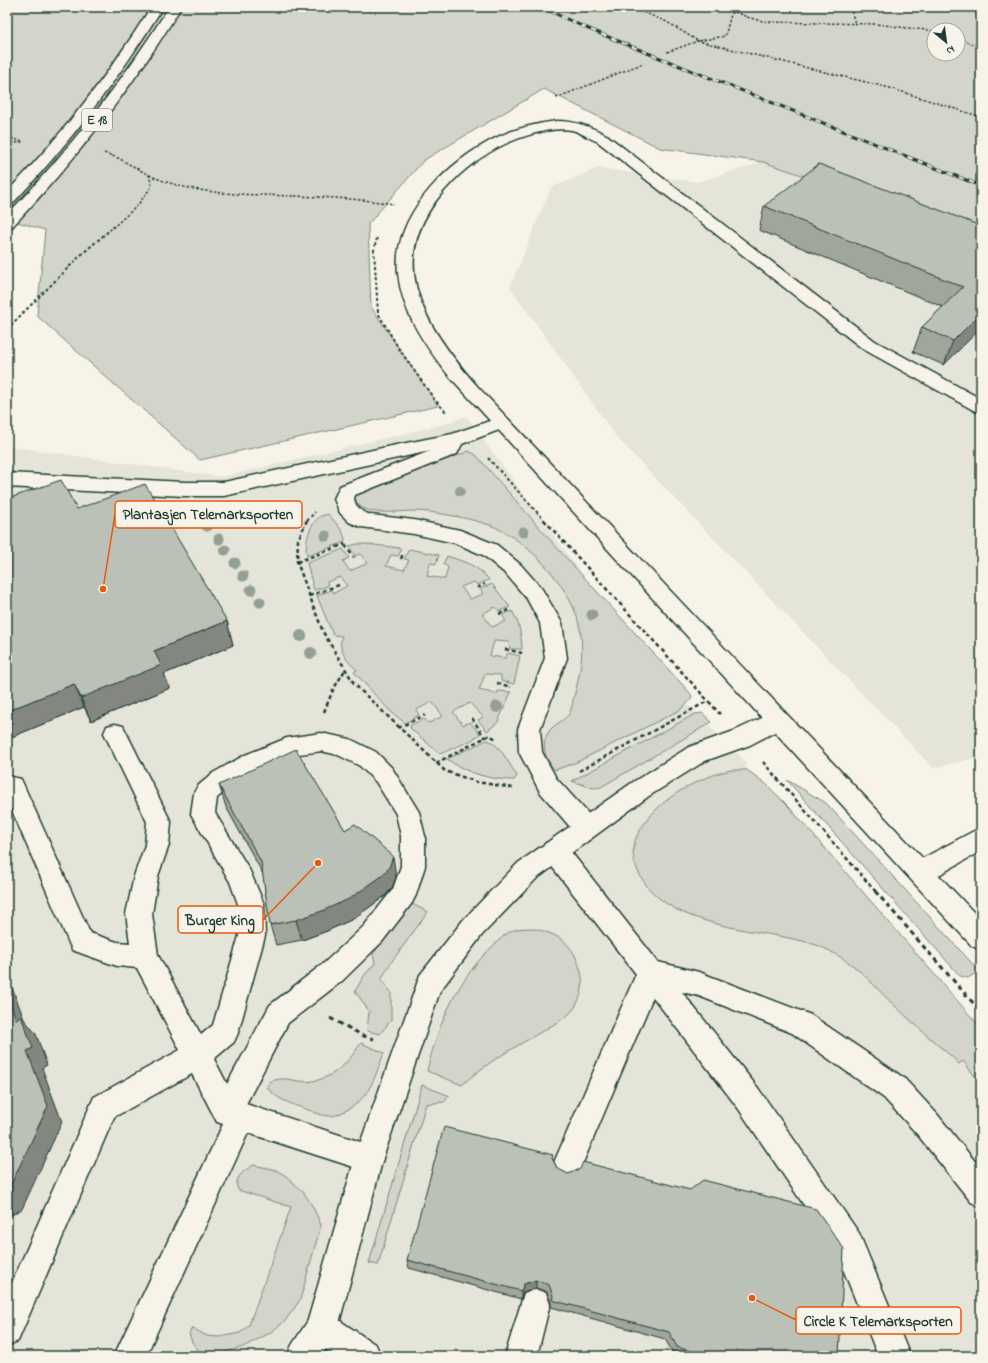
<svg xmlns="http://www.w3.org/2000/svg" width="988" height="1363" font-family="'Indie Flower',sans-serif">
<style>
.built{fill:#e5e4d9}
.green{fill:#d3d5ca;stroke:#79897f;fill-rule:evenodd}
.lines{fill:none;stroke-linecap:round;stroke-linejoin:round}
.lane-casing{stroke:#1f3d34;stroke-width:3}
.street-casing{stroke:#1f3d34;stroke-width:3}
.highway-casing{stroke:#1f3d34;stroke-width:3}
.path-far3{stroke:#1f3d34;stroke-width:1.5;stroke-dasharray:2.5 2;stroke-linecap:butt}
.path-far2{stroke:#1f3d34;stroke-width:2;stroke-dasharray:3 2.5;stroke-linecap:butt}
.path-far1{stroke:#1f3d34;stroke-width:2.5;stroke-dasharray:4 3;stroke-linecap:butt}
.path{stroke:#1f3d34;stroke-width:3;stroke-dasharray:5 4;stroke-linecap:butt}
.lane{fill:#f7f3e8;fill-rule:evenodd}
.street{fill:#f7f3e8;fill-rule:evenodd}
.highway{fill:#f7f3e8;fill-rule:evenodd}
.rail-casing{stroke:#1f3d34;stroke-width:3}
.rail{stroke:#f7f3e8;stroke-width:2;stroke-dasharray:5.5;stroke-linecap:butt}
.tree{fill:#949f96}
.wall{fill:#a1a69d;stroke:#1f3d34}
.shaded-wall{fill:#83877f;stroke:#1f3d34}
.building{fill:#bbc1b6;stroke:#1f3d34}
.labels{text-anchor:middle;dominant-baseline:central;stroke-width:3.5;stroke-linejoin:round;paint-order:stroke}
.shield{fill:#f7f3e8;stroke:#60746a;stroke-width:1}
.shield-label{font-size:13px;font-weight:bold;fill:#1f3d34}
.leader{fill:none;stroke:#e8590c;stroke-width:1.5}
.callout-dot{fill:#e8590c;stroke:#f7f3e8;stroke-width:1.5}
.callout{fill:#f7f3e8;stroke:#e8590c;stroke-width:1.5}
.callout-label{font-size:15px;text-anchor:middle;font-weight:bold;fill:#1f3d34}
</style>
<rect width="100%" height="100%" fill="#f7f3e8"/>
<filter id="ink" filterUnits="userSpaceOnUse"><feTurbulence type="fractalNoise" baseFrequency=".025" numOctaves="2"/><feDisplacementMap in="SourceGraphic" scale="8" xChannelSelector="R" yChannelSelector="G"/><feConvolveMatrix kernelMatrix="1 2 1 2 8 2 1 2 1" color-interpolation-filters="sRGB"/></filter>
<g filter="url(#ink)">
<g class="built">
<polygon points="763,162 981,235 981,757 933,768 617,438 510,287 551,188 598,168 698,182"/>
<polygon points="466,416 653,671 745,761 751,784 981,1048 981,1356 7,1356 7,446 222,477 444,424"/>
</g>
<g class="green">
<path d="M7 7H981V235L763 162 660 148 544 89 424 160 368 224 371 307 438 406 200 460 37 316 45 230 7 219ZM934 30H958V54H934Z"/>
<path d="M469 451 476 455 559 550 690 693 692 697 690 701 680 710 577 762 555 770C544 759 539 739 553 727 557 723 566 719 569 714 572 709 573 699 575 693 584 659 586 628 568 597 554 571 525 542 499 529 482 520 433 511 413 511 402 511 380 514 371 511 363 509 359 506 355 499L356 495 363 491Z"/>
<path d="M328 514C334 521 346 532 345 542L307 556C304 543 309 526 319 517 322 515 326 515 328 514Z"/>
<path d="M357 544H366L400 548 401 551 398 556 391 555 386 566 404 570 409 560 404 559 409 549 439 555 436 564 430 563 427 576 445 579 448 567 443 564 447 556C462 561 480 566 489 580L477 585 474 582 461 587 470 599 483 594 480 589 492 584 510 607 499 611 495 607 482 614 492 627 506 621 502 615 512 611C520 624 521 634 522 649H510L509 642 494 641 490 656 505 658 508 653 520 656 514 684 501 681V675L485 674 479 690 497 694 498 691 511 692 498 722 487 731 478 720 483 717 470 703 453 712 463 725 470 722 480 734 472 740 440 754 410 728 411 725 424 719 429 723 443 716 432 702 416 710 419 715 405 723 390 711 354 672 357 670C347 661 337 650 342 636L333 635 317 596 331 590 334 593 347 586 340 577 327 582 328 586 314 590 307 563 343 549 349 558 343 561 350 571 368 563 360 554 355 556 349 546Z"/>
<polygon points="702,713 712,722 601,787 593,788 572,781 695,714"/>
<path d="M487 740C499 742 510 766 517 776L514 780C491 780 466 773 447 759Z"/>
<path d="M731 770H747L765 783 789 807 981 1028V1084L963 1061 959 1064C951 1055 941 1048 932 1040 920 1029 908 1018 896 1007 875 988 862 968 835 954 828 950 821 946 813 944 759 927 663 931 637 869 630 853 633 841 642 827 660 798 699 777 731 770Z"/>
<polygon points="787,780 826,803 979,971 968,978 960,976"/>
<polygon points="412,904 428,912 390,964 381,980 391,992 391,1020 380,1034 367,1031 369,1011 355,991 364,976 375,963 373,954"/>
<path d="M529 928C550 931 569 939 577 960 584 978 585 990 575 1007 568 1018 552 1025 541 1032 514 1048 485 1063 462 1085L427 1071C438 1024 458 978 494 945 500 939 508 931 517 929 521 928 525 929 529 928Z"/>
<path d="M361 1043 384 1053C375 1076 370 1098 347 1110 343 1112 337 1115 333 1116 323 1117 312 1111 303 1108 290 1104 275 1098 267 1087L269 1082C282 1077 286 1079 299 1081 327 1085 347 1065 361 1043Z"/>
<polygon points="422,1085 450,1096 444,1102 426,1104 378,1265 369,1263"/>
<path d="M254 1165 276 1170 286 1176 304 1193 313 1207 321 1225 300 1300 285 1321 270 1333 243 1347 222 1353 199 1351 192 1342 189 1334 192 1328 207 1336 219 1337 240 1333 249 1325 291 1207 238 1190C233 1178 244 1170 254 1165Z"/>
</g>
<g class="lines">
<g class="lane-casing">
<g id="lane">
<polygon points="603,135 608,136 875,341 981,399 981,413 975,411 863,349 598,142 596,139 598,136"/>
<polygon points="501,417 507,419 510,423 507,427 462,444 457,454 355,495 354,499 356,505 363,512 371,515 414,520 460,530 497,545 521,565 542,589 562,623 567,658 540,729 542,752 556,778 595,821 598,828 595,835 586,838 577,835 540,792 519,752 518,729 545,658 540,623 527,599 507,575 483,555 455,543 414,534 361,527 349,522 340,513 334,499 340,486 430,451 224,496 184,496 7,487 7,473 184,482 224,482 396,445 452,434"/>
<path d="M115 724 123 726 171 822 169 845 158 876 152 914 158 955 201 1035 213 1025 239 936 238 904 230 882 191 814 194 793 198 786 213 773 245 755 287 738 321 733 350 739 376 752 392 768 419 812 425 836V866L416 895 412 903 382 942 342 981 288 1023 246 1104 379 1148 383 1158 379 1168 369 1172 248 1133 146 1356H114L223 1124 217 1122 192 1074 114 1117 18 1341 7 1346V1294L94 1097 180 1050 137 968 117 966 72 950 7 799V776L21 779 90 933 117 942 130 943 126 914 134 876 145 845 147 822 104 733 107 726ZM321 751 338 755 360 766 376 782 396 814 401 836V866L393 889 364 926 324 963 270 1005 227 1084 214 1059 234 1042 238 1033 265 936 264 904 249 869 215 813 217 798C235 782 267 762 290 756 300 753 311 753 321 751Z"/>
<polygon points="981,828 981,851 930,880 921,883 912,880 909,872 912,864 972,832"/>
<polygon points="555,840 564,843 658,962 699,972 811,1015 904,1078 937,1114 981,1169 981,1207 971,1202 917,1134 884,1098 792,1033 699,996 682,992 758,1088 859,1233 910,1356 878,1356 837,1254 738,1108 653,997 577,1177 567,1182 557,1177 552,1167 636,974 546,859 543,851 546,843"/>
<polygon points="535,1289 546,1293 550,1304 537,1356 505,1356 524,1293"/>
<polygon points="322,1311 333,1316 376,1345 381,1356 337,1356 326,1349 321,1356 287,1356 292,1345 311,1316"/>
</g>
</g>
<g class="street-casing">
<path id="street" d="M557 121C576 121 592 127 608 136L610 139 608 142C596 145 584 133 572 130 560 128 547 130 536 133 504 141 476 158 453 181 380 255 420 321 478 387L981 920V950L972 946 775 732 750 745 705 761 649 796 536 879 482 935 440 991 383 1158 338 1327 333 1338 322 1343 311 1338 306 1327 355 1158 420 975 464 919 518 863 633 782 689 747 734 731 762 718 450 377C425 346 402 313 398 273 392 218 444 166 488 142 509 130 533 124 557 121Z"/>
</g>
<g class="highway-casing">
<g id="highway">
<path d="M151 7H163C119 78 70 143 12 204L7 206V192C62 135 109 74 151 7Z"/>
<path d="M169 7H181C133 87 76 159 12 227L7 229V215C68 151 122 82 169 7Z"/>
</g>
</g>
<g class="path-far3">
<polyline points="631,7 667,22 698,41 725,36 732,11"/>
<path d="M727 7C741 16 754 20 770 22L875 24 934 31"/>
<polyline points="850,7 855,23"/>
<polyline points="973,7 981,24"/>
<polyline points="958,38 981,48"/>
<polyline points="667,52 698,41 890,88 981,117"/>
<polyline points="556,98 644,63"/>
<polyline points="7,137 24,142"/>
<polyline points="7,144 22,142"/>
<polyline points="104,153 118,158 149,175 152,186 137,206 110,230"/>
<path d="M149 175C195 196 244 194 293 196 327 197 361 199 394 204"/>
</g>
<g class="path-far2">
<polyline points="377,238 374,250 378,313 399,349 435,400 447,413"/>
<polyline points="7,329 82,254 111,229"/>
<polyline points="488,458 545,521"/>
<polyline points="307,521 315,512"/>
</g>
<g class="path-far1">
<polyline points="307,520 298,540 297,562 323,632 355,685 445,771 477,782 513,788"/>
<polyline points="544,520 720,714"/>
<polyline points="345,545 354,558"/>
<polyline points="401,559 403,553"/>
<polyline points="297,562 345,544"/>
<polyline points="477,588 485,584"/>
<polyline points="309,596 339,585"/>
<polyline points="499,614 509,610"/>
<polyline points="505,649 522,653"/>
<polyline points="497,683 511,687"/>
<polyline points="324,712 333,690 345,670"/>
<polyline points="472,718 485,738"/>
<polyline points="398,728 425,715"/>
<polyline points="763,762 876,892"/>
<polyline points="436,763 490,735 496,739"/>
<polyline points="579,771 708,701"/>
</g>
<g class="path">
<polyline points="875,891 981,1012"/>
<polyline points="330,1018 364,1036 374,1039"/>
</g>
<use href="#lane" class="lane"/>
<use href="#street" class="street"/>
<use href="#highway" class="highway"/>
<g class="rail-casing">
<polyline id="rail" points="541,7 584,27 650,54 981,186"/>
</g>
<use href="#rail" class="rail"/>
</g>
<g class="tree">
<circle cx="460" cy="491" r="5"/>
<circle cx="207" cy="526" r="5.5"/>
<circle cx="523" cy="532" r="5.5"/>
<circle cx="326" cy="536" r="5.5"/>
<circle cx="219" cy="539" r="5.5"/>
<circle cx="225" cy="550" r="5.5"/>
<circle cx="235" cy="563" r="5.5"/>
<circle cx="243" cy="576" r="5.5"/>
<circle cx="251" cy="590" r="5.5"/>
<circle cx="260" cy="602" r="5.5"/>
<circle cx="592" cy="615" r="5.5"/>
<circle cx="301" cy="636" r="6"/>
<circle cx="311" cy="653" r="6"/>
<circle cx="497" cy="707" r="6"/>
</g>
<g class="wall">
<polygon points="764,206 981,226 981,328 944,365 913,352 922,327 943,307 759,230"/>
<polygon points="77,509 227,621 233,645 164,674 170,688 91,721 84,707 7,739"/>
<polygon points="219,785 345,830 396,877 392,888 385,896 353,919 327,931 302,940 276,945 270,925 263,874 226,807"/>
<polygon points="552,1158 557,1168 839,1356 683,1356 673,1353 665,1339 551,1307 551,1303 547,1292 536,1288 523,1292 521,1299 409,1268 407,1260"/>
</g>
<g class="shaded-wall">
<polygon points="981,313 981,328 944,365 953,341"/>
<polygon points="227,621 233,645 164,674 170,688 91,721 81,698 154,651"/>
<polygon points="74,684 84,707 7,739 7,711"/>
<polygon points="393,856 396,877 392,888 385,896 353,919 327,931 302,940 296,920"/>
<polygon points="7,974 24,1019 36,1034 47,1065 42,1068 62,1122 22,1209 7,1218"/>
<polygon points="536,1280 536,1288 523,1292 521,1299 521,1291 524,1284"/>
</g>
<g class="building">
<polygon points="819,164 981,226 981,313 953,341 922,327 963,287 764,206"/>
<polygon points="61,480 77,509 145,484 227,621 154,651 161,665 81,698 74,684 7,711 7,499"/>
<polygon points="296,749 345,830 355,824 393,856 389,868 382,876 349,899 322,911 296,920 270,925 261,862 219,785"/>
<polygon points="7,995 16,1019 21,1016 33,1048 27,1051 48,1106 7,1193"/>
<polygon points="444,1127 553,1155 552,1158 557,1168 568,1174 580,1169 583,1162 690,1190 703,1180 816,1209 844,1249 839,1356 694,1356 694,1352 677,1347 669,1332 552,1300 553,1296 549,1285 536,1280 524,1284 521,1291 407,1260"/>
</g>
</g>
<g class="labels">
<rect class="shield" x="82" y="109" width="30" height="22" rx="3"/>
<g class="shield-label">
<text x="97" y="120">E 18</text>
</g>
</g>
<path class="leader" d="M103 589L115 514M318 863L263 920M752 1298L796 1320"/>
<g class="callout-dot">
<circle cx="103" cy="589" r="4"/>
<circle cx="318" cy="863" r="4"/>
<circle cx="752" cy="1298" r="4"/>
</g>
<g class="callout">
<rect x="115" y="501" width="187" height="27" rx="4"/>
<rect x="178" y="906" width="85" height="27" rx="4"/>
<rect x="796" y="1307" width="165" height="27" rx="4"/>
</g>
<g class="callout-label">
<text x="208" y="519">Plantasjen Telemarksporten</text>
<text x="220" y="925">Burger King</text>
<text x="878" y="1326">Circle K Telemarksporten</text>
</g>
<rect width="988" height="1363" fill="none" stroke="#f7f3e8" stroke-width="24"/>
<rect x="12" y="12" width="964" height="1339" fill="none" stroke="#1f3d34" stroke-width="1.5" filter="url(#ink)"/>
<g transform="translate(946 42) rotate(151)"><circle r="19" fill="#f7f3e8" stroke="#a1aaa0"/>
<path d="M0-3L7 15L0 10L-7 15Z" fill="#1f3d34"/>
<text y="-6" font-size="11" font-weight="bold" text-anchor="middle" fill="#1f3d34">N</text>
</g>
</svg>
